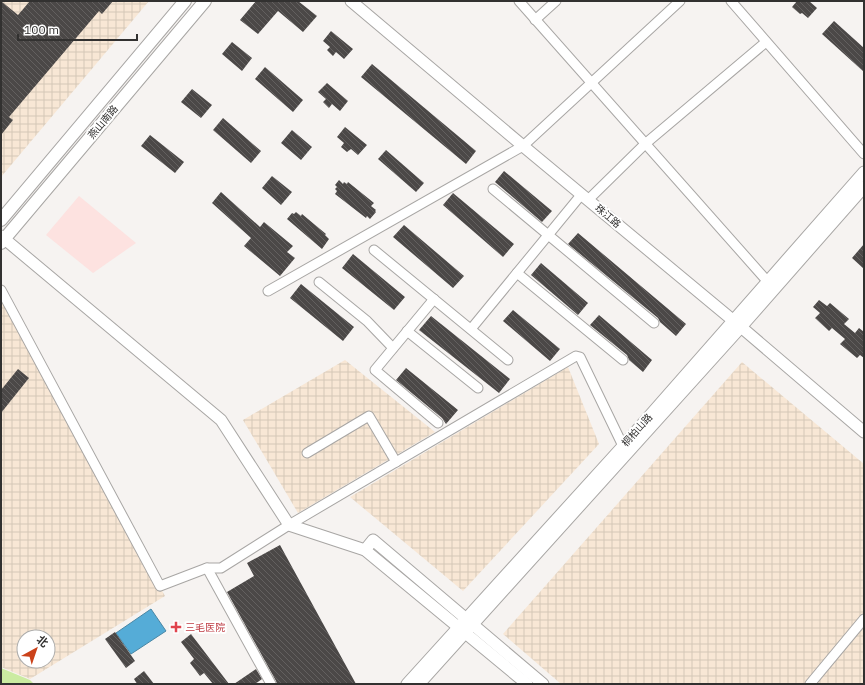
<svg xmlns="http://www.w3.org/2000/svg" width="865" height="685" font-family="'IBM Plex Sans','Noto Sans SC',sans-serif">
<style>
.commercial{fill:#fde2e0}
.industrial{fill:url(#industrial-grid);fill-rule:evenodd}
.grass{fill:#cbeba1}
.water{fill:#55acd7;stroke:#4a87a5}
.building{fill:url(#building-back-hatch)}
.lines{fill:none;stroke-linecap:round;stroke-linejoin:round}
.minor-casing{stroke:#a8a6a4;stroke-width:11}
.tertiary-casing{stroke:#a8a6a4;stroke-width:13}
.secondary-casing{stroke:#a8a6a4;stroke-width:14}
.minor{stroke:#fff;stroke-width:9}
.tertiary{stroke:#fff;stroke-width:11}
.secondary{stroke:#fff;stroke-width:12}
.health-dot{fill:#e0444e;stroke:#fff;stroke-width:1.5}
.labels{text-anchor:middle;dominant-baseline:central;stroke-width:4;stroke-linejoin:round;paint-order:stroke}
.street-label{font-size:10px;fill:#323130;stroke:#fff}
.health-label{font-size:10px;fill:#be3a42;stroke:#fff;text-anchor:start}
</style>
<defs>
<pattern id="industrial-grid" width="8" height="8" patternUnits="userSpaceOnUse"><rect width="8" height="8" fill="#f8e7d5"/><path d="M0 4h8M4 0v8" fill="none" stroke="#d5c7b7"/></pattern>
<pattern id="building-back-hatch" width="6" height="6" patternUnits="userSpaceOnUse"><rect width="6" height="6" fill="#4b4847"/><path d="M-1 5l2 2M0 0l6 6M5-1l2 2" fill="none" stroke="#63605f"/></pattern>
</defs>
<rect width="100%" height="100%" fill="#f6f3f1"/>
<polygon class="commercial" points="79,196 136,243 93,273 46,235"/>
<g class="industrial">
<polygon points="1,1 149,1 1,177"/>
<path d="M1 299 165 596 30 679 1 667ZM24 637H48V661H24Z"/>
<polygon points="345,360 435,432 298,513 243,420"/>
<polygon points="742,362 864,464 864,684 561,684 503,634"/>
<polygon points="568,367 599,444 463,591 350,497"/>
</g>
<polygon class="grass" points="1,668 30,680 34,684 1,684"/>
<polygon class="water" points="151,609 166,631 131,654 116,633"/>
<g class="building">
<polygon points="1,1 18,15 30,1 113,1 102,14 99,11 9,117 13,120 1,135"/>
<polygon points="256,1 298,1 317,16 303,32 278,11 258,34 240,20"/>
<polygon points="797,1 809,1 817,8 808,18 802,13 800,14 792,7"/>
<polygon points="834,21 864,48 864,72 822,34"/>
<polygon points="331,31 353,49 344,59 336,52 333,56 327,50 330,47 323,41"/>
<polygon points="232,42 252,58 242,71 222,54"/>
<polygon points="372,64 476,151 466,164 361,77"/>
<polygon points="265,67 303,100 293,112 255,79"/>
<polygon points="327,83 348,101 340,111 332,104 329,108 323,102 326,99 318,92"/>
<polygon points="192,89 212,105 201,118 181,102"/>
<polygon points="223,118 261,151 251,163 213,130"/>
<polygon points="345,127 367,145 358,155 351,149 347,152 341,147 344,143 337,137"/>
<polygon points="292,130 312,147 301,160 281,143"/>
<polygon points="150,135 184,162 175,173 141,146"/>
<polygon points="386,150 424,183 416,192 378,159"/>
<polygon points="504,171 552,211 542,222 495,182"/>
<polygon points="272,176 292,192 281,205 262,188"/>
<polygon points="339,180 343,184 344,182 347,184 348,182 374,203 371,206 376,210 375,211 376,212 370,219 367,216 366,218 335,194 337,191 335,189 337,187 335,185"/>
<polygon points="221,192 260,227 264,222 293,246 287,252 295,258 280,276 244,246 251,238 212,203"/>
<polygon points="453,193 514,244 503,257 443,205"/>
<polygon points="296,212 301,216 302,214 326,234 325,235 329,239 322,249 287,219 292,213 294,214"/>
<polygon points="404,225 464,276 453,288 393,237"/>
<polygon points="578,233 686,324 676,336 660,322 658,318 568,244"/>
<polygon points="864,244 864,269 852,258"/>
<polygon points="353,254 405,297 394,310 342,268"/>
<polygon points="541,263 588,303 578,315 531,275"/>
<polygon points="301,284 354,327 343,341 290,298"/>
<polygon points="819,300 827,306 830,303 849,319 844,324 855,333 859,328 864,332 864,358 860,355 857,358 840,344 845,339 832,328 829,331 815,318 820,313 813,307"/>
<polygon points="513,310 560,349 550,361 503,321"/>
<polygon points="599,315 652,360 643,372 629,360 627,355 590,325"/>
<polygon points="431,316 510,379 499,393 419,330"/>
<polygon points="406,368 458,410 446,424 442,418 396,380"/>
<polygon points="18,369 29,378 1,413 1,390"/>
<polygon points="280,545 356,684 277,684 276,681 227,592 254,576 247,563"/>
<polygon points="115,632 135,661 126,668 105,639"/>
<polygon points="191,634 229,684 213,684 204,673 200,676 190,663 194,659 181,642"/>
<polygon points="256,669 262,679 255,684 234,684"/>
<polygon points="144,671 154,684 137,684 134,679"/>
</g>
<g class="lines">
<g class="minor-casing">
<g id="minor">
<polyline points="519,1 768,282"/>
<polyline points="731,1 864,154"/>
<polyline points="535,20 556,1"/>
<polyline points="493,189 654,323"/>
<polyline points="588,200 645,144 766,42"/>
<polyline points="374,250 508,360"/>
<polyline points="517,273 623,360"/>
<polyline points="319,282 367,321 393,348"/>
<polyline points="1,290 160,586 207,568 221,568 289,525 576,356 580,357 623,446"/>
<polyline points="268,291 523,146 680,1"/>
<polyline points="434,299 375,370 438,423"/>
<polyline points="471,329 581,195"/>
<polyline points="407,331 478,388"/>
<polyline points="307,453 369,416 396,462"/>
<polyline points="207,568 271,684"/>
<polyline points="810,684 864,619"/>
</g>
</g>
<g class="tertiary-casing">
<g id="tertiary">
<polyline points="351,1 523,146 741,327 864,432"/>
<polyline points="1,236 221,420 289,525 365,550 527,684"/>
<polyline points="365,550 373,540 543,684"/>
<polyline points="407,684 623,446 864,172"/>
<polyline points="419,684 741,327 864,187"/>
</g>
</g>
<g class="secondary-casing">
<g id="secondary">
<polyline points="1,220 185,1"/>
<polyline points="1,243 205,1"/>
</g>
</g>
<use href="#minor" class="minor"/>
<use href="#tertiary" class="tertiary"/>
<use href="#secondary" class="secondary"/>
</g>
<path class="health-dot" d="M174 621h4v4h4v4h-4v4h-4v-4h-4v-4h4z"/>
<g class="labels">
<g class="street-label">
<text transform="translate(103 122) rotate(-50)">燕山南路</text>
<text transform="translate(608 216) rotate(40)">珠江路</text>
<text transform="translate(637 430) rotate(-48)">桐柏山路</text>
</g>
<g class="health-label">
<text x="185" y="627">三毛医院</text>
</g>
</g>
<rect width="865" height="685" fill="none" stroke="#323130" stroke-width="4"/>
<g transform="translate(36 649) rotate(40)"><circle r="19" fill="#ffffff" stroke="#adadac"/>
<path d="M0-3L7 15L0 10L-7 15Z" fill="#cb421a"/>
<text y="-6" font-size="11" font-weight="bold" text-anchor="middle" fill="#323130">北</text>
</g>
<path d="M18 34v6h119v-6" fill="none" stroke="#323130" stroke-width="2"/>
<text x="24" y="34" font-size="12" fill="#323130" stroke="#ffffff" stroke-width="3" paint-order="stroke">100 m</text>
</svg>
